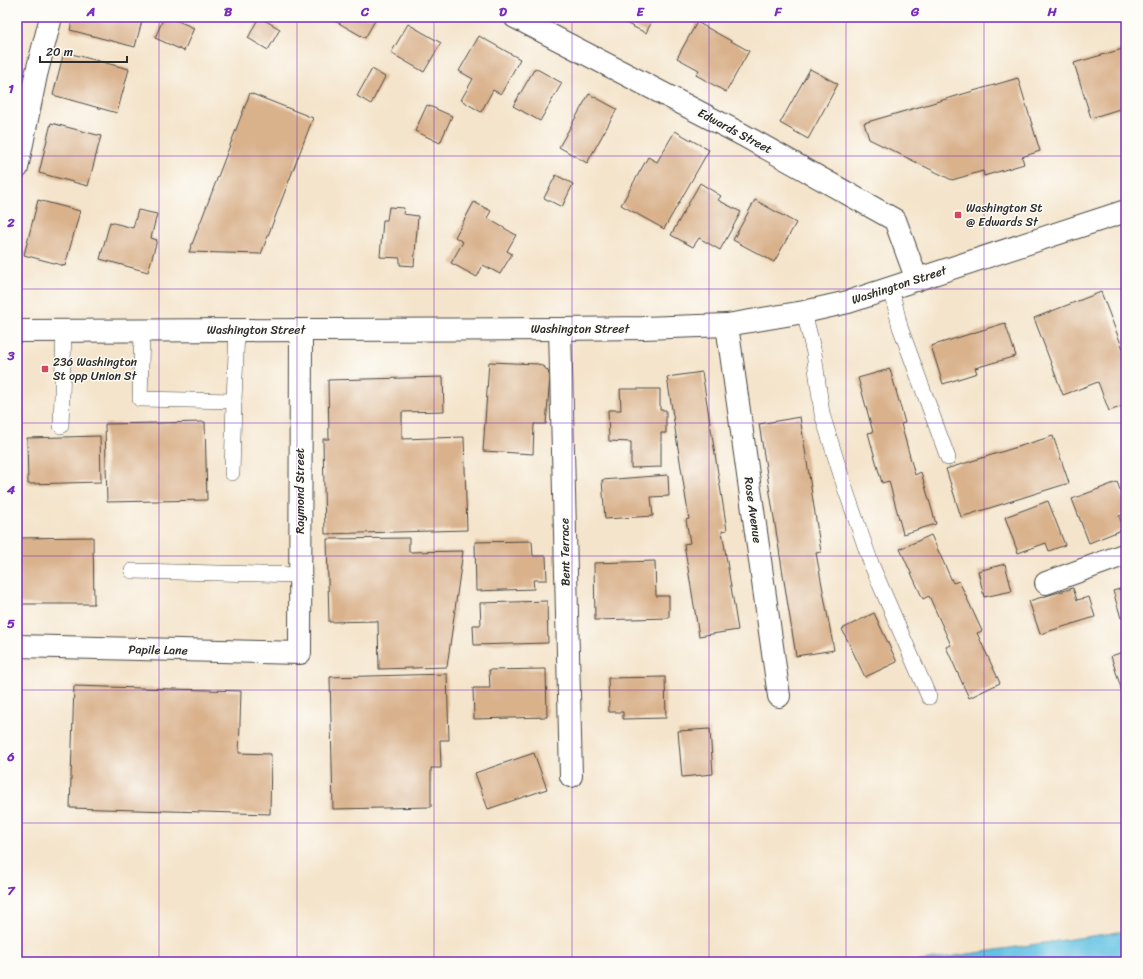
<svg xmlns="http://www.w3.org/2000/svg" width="1143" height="979" font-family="Sriracha,sans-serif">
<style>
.water{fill:#64c2e2;stroke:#487686}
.building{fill:#d9b18b}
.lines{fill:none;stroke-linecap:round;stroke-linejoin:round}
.service-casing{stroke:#494743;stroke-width:16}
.minor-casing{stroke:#494743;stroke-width:24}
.primary-casing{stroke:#494743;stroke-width:24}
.service{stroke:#fff;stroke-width:15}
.minor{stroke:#fff;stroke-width:22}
.primary{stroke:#fff;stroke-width:22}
.grid{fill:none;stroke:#7b2cbf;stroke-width:1;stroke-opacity:0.55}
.poi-dot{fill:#d1495b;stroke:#fdfcf7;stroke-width:1.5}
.labels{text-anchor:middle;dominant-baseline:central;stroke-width:3;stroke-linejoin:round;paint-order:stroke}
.street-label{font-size:12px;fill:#2b2b2b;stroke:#fdfcf7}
.poi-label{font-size:12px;fill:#2b2b2b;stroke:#fdfcf7;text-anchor:start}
.neatline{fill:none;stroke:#7b2cbf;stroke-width:1.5}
.grid-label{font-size:13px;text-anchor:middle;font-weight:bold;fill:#7b2cbf}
</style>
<rect width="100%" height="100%" fill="#fdfcf7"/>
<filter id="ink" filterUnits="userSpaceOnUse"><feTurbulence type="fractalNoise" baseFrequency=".025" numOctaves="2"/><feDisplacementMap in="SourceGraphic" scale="8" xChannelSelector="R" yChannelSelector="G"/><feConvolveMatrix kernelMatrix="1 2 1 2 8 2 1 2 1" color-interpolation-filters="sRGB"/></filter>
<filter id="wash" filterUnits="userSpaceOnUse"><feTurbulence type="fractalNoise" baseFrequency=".012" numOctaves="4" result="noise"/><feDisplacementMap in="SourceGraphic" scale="16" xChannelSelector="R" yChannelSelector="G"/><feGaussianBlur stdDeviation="0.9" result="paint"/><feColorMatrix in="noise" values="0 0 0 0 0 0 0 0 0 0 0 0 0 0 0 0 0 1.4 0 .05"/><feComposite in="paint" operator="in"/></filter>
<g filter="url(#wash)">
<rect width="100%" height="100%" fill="#f4e4cb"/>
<polygon class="water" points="1126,931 1126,962 914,962"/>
<g id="blocks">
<g class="building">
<polygon points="73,17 143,17 135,47 70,30"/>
<polygon points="164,17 169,17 194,28 184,51 155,38"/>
<polygon points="259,17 280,29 268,50 248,38"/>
<polygon points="328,17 377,17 365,38"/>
<polygon points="613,17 654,17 646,33"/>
<polygon points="697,22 749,51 726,92 696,75 699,70 677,58"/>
<polygon points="408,24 441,43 424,72 391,53"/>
<polygon points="479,36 520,59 501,94 493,90 481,112 461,100 473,79 459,71"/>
<polygon points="1126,48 1126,107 1091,118 1074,63"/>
<polygon points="64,52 129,69 117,113 53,95"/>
<polygon points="535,68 562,83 540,121 513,106"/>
<polygon points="372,69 385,77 371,104 357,96"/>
<polygon points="810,69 838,84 808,139 780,123"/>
<polygon points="1018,78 1040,151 1022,157 1024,164 984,176 983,171 952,180 869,139 864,123"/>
<polygon points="250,93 313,118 261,254 189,252"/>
<polygon points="589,94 617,109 587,163 559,147"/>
<polygon points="427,105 452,116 440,143 415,131"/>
<polygon points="51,123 101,136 88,186 39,173"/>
<polygon points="675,131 709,150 664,229 621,205 648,157 657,162"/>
<polygon points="556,175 573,184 562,207 544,198"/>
<polygon points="700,183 721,196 718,200 741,212 720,250 699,238 693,247 671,235"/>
<polygon points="38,200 80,211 65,266 24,255"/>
<polygon points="755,200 796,223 774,262 733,240"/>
<polygon points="474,202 491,211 487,218 516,235 507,251 512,254 500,274 483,265 477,277 451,263 463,242 455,237"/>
<polygon points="389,207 404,208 403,214 418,216 414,266 400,265 400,258 380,257 383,220 387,220"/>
<polygon points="138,210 157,214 151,238 157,240 148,272 100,259 110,222 133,228"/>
<polygon points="1101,292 1126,357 1126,405 1109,411 1098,382 1063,395 1034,318"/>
<polygon points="1005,323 1016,356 975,368 977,373 943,384 931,346"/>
<polygon points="489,362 538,364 544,367 548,371 550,377 546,424 534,424 533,454 483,451"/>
<polygon points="890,369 905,423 901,424 915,475 921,472 936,524 903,534 889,481 882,483 868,433 873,432 858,378"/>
<polygon points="702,372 727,530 722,531 738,630 699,636 684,544 690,543 686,520 689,519 667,377"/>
<polygon points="443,377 444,411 402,412 402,439 464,437 467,530 325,534 323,439 329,439 328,380"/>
<polygon points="620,389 660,389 660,410 666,410 666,433 661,433 661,467 631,468 631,442 609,441 608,410 621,410"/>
<polygon points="800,417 821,552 816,553 834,650 796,656 759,424"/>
<polygon points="205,422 207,500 107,502 105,424"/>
<polygon points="100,436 101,482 28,484 27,438"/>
<polygon points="1053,436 1069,483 961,517 946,469"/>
<polygon points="668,475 669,496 651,497 653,516 605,519 602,480"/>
<polygon points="1117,482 1126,505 1126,514 1119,516 1124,529 1089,543 1072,499"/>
<polygon points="1048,501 1065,545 1049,551 1046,543 1018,553 1005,517"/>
<polygon points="931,535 953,583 959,581 982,631 977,633 1000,683 969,698 946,647 951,645 929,596 923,599 900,549"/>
<polygon points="93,537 94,604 17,604 17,538"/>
<polygon points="409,538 409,552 463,551 447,667 379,669 378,621 329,622 327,539"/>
<polygon points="532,541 533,556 546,556 547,580 533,580 534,589 476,591 475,542"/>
<polygon points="655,561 656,596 669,596 669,618 595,620 594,563"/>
<polygon points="1005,564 1012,591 984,597 978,571"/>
<polygon points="1126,587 1126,616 1121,618 1113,591"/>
<polygon points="1073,588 1077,600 1089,597 1095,617 1040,634 1029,601"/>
<polygon points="547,601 548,643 474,645 473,625 481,625 480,603"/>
<polygon points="874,613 897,662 865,677 842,629"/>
<polygon points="1126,651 1126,704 1111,656"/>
<polygon points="546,669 547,717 474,719 473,688 490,688 489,670"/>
<polygon points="447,674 449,740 440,740 441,768 431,768 431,807 333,809 330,677"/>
<polygon points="665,677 666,718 623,719 623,712 609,712 608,678"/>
<polygon points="74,686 241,691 239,753 271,754 270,814 70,808"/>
<polygon points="17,709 21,713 17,717"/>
<polygon points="710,729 713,774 682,777 678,731"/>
<polygon points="534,753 547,789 488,809 475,773"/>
</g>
</g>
</g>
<g filter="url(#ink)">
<use href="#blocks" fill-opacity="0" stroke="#494743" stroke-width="1"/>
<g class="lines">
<g class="service-casing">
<g id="service">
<polyline points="891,288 900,327 948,458"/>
<polyline points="804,312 814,353 822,414 845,488 872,566 929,697"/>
<polyline points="142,331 140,399 234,401"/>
<polyline points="61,426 64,331"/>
<polyline points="232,473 234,401 237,330"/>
<polyline points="132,571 300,575"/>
</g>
</g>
<g class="minor-casing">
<g id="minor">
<polyline points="515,17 743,135 895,220 917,280"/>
<polyline points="17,168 36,75 51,17"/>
<polyline points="727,325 779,696"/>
<polyline points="560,329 571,776"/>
<polyline points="1046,583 1126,554"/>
<polyline points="17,646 300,653 301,330"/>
</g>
</g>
<g class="primary-casing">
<polyline id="primary" points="17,331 560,329 643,328 727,325 804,312 848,302 1126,211"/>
</g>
<use href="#service" class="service"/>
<use href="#minor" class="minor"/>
<use href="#primary" class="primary"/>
</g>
</g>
<path class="grid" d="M159 17V962M297 17V962M434 17V962M572 17V962M709 17V962M846 17V962M984 17V962M17 156H1126M17 289H1126M17 423H1126M17 556H1126M17 690H1126M17 823H1126"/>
<g class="poi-dot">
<rect x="954" y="211" width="8" height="8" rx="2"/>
<rect x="41" y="365" width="8" height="8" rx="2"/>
</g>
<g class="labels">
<g class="street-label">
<text transform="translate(735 131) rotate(28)">Edwards Street</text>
<text transform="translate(899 285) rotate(-18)">Washington Street</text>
<text x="580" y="329">Washington Street</text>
<text x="256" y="330">Washington Street</text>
<text transform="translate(300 491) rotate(-90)">Raymond Street</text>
<text transform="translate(753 510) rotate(82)">Rose Avenue</text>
<text transform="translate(565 552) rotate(-91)">Bent Terrace</text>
<text transform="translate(158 650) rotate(1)">Papile Lane</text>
</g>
<g class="poi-label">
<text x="966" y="208">Washington St<tspan x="966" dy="14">@ Edwards St</tspan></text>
<text x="53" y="362">236 Washington<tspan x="53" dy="14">St opp Union St</tspan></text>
</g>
</g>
<rect width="1143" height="979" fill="none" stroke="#fdfcf7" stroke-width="44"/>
<path d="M40 56v6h87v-6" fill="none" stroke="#2b2b2b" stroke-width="2"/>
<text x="46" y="56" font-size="12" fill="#2b2b2b" stroke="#fdfcf7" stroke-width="3" paint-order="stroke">20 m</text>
<rect x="22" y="22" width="1099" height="935" class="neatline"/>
<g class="grid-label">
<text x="91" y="16">A</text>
<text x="228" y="16">B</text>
<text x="365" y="16">C</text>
<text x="503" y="16">D</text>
<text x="640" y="16">E</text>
<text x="778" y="16">F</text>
<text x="915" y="16">G</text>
<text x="1052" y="16">H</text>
<text x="11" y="93">1</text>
<text x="11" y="227">2</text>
<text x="11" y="360">3</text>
<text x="11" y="494">4</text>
<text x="11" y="628">5</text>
<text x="11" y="761">6</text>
<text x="11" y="895">7</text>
</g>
</svg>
